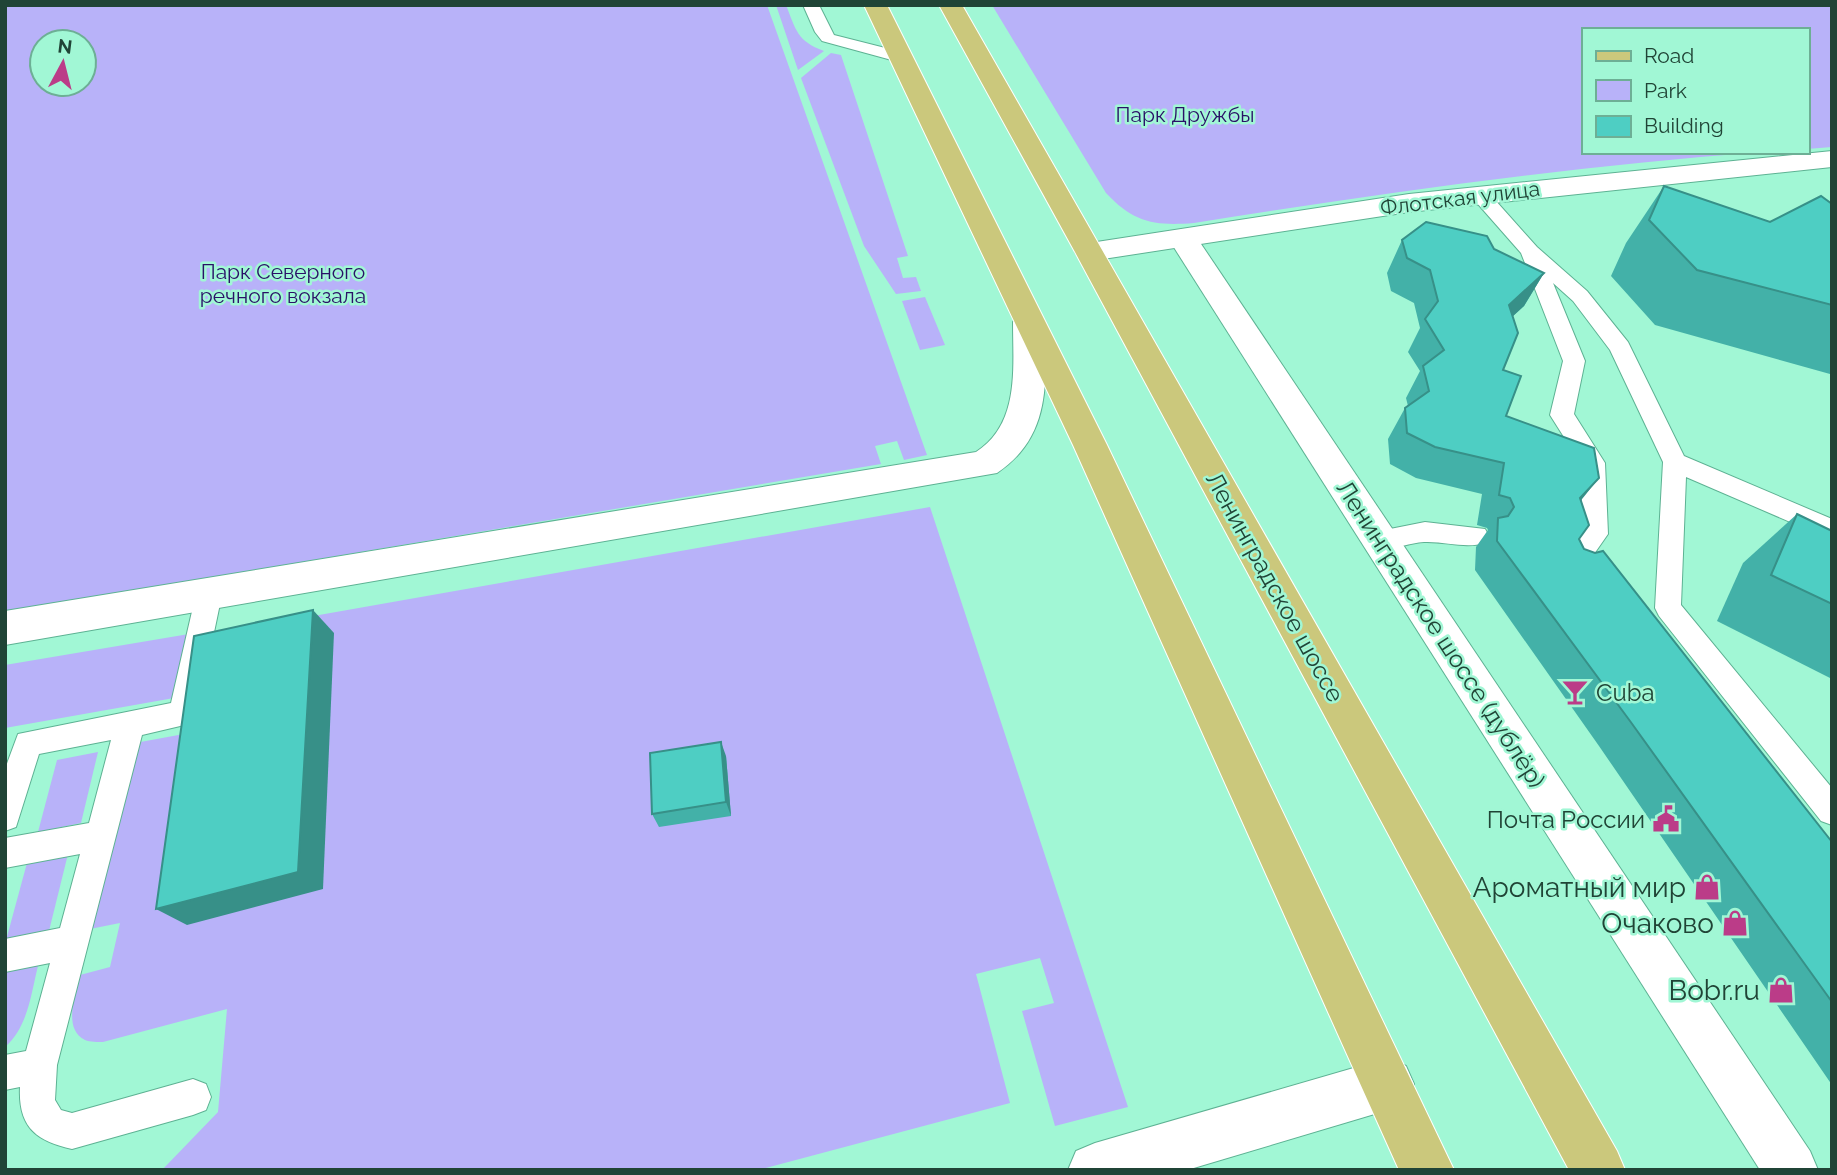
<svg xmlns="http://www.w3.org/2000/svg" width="1837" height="1175" font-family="Raleway,sans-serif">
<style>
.green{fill:#b8b2f9;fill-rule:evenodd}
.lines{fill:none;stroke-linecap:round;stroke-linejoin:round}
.service-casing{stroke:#5db293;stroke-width:2}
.minor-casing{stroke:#5db293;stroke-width:2}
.tertiary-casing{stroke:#5db293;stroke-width:2}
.primary-casing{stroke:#fff;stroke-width:2}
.service{fill:#fff;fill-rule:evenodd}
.minor{fill:#fff;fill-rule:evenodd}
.tertiary{fill:#fff;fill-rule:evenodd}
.primary{fill:#cbc87c;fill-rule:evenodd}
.wall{fill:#43b1a8}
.shaded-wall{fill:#379088}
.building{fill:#4ecec3;stroke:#379088;stroke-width:2}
.labels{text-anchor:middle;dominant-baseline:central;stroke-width:5;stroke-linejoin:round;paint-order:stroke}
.far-park-label{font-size:21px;fill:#2a1167;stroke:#a1f7d5}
.far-street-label{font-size:21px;fill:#204436;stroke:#a1f7d5}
.street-label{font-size:24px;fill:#204436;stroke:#a1f7d5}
.poi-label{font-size:24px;fill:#204436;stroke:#a1f7d5;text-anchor:start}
.near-poi-label{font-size:28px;fill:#204436;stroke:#a1f7d5;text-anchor:end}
</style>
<rect width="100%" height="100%" fill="#a1f7d5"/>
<g class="green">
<path d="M5 5H767L927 455 904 460 897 441 875 446 881 464 5 612ZM42 42H84V84H42Z"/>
<path d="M776 5H786C796 30 797 41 824 51L798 70Z"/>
<path d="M992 5H1832V147L1807 149V30H1583V152H1763C1572 166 1383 193 1194 223 1155 226 1134 223 1106 193Z"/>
<polygon points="831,53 841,55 908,256 897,258 903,278 916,277 921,291 896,294 864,246 801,78"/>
<polygon points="925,297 945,345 920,350 902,301"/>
<path d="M930 507 1128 1107 1055 1126 1022 1011 1054 1003 1040 958 976 974 1010 1103 758 1170H162L218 1112 227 1009 103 1042C98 1042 90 1042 85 1040 62 1029 76 993 80 975L110 967 120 923 90 929 135 743 211 729 223 632Z"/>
<polygon points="189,634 174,698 5,728 5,665"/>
<polygon points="98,752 81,823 38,832 57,760"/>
<polygon points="68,854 48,935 5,944 27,863"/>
<path d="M39 962C31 992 29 1026 5 1047V969Z"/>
</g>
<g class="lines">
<g class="service-casing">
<g id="service">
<polygon points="803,5 819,5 834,35 905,53 907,57 899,62 822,41 815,32"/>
<polygon points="1480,189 1487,191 1537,247 1587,291 1628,342 1684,456 1832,519 1832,540 1686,477 1681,605 1832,788 1832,825 1821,821 1659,616 1655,608 1663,462 1610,350 1573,301 1553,283 1585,361 1574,414 1605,463 1608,534 1578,577 1569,580 1560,577 1556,570 1582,532 1581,464 1550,415 1563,361 1521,253 1470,195"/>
<path d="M1425 522 1485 529 1489 536 1485 543C1465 549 1445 541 1424 542 1406 543 1388 553 1370 547L1366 540 1370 533Z"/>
<path d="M209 583 218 586 222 594 197 714 193 723 142 735 57 1065 55 1100 61 1110 72 1113 193 1079 206 1084 211 1097 206 1110 193 1115 72 1149C36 1141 18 1127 20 1087L5 1090V1055L26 1051 50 963 5 972V939L60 928 80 854 5 868V838L89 823 111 740 39 754 16 827 5 831V769L18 734 171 703 196 594 200 586Z"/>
</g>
</g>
<g class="minor-casing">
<g id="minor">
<polygon points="1183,229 1193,232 1810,1151 1818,1170 1760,1170 1168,238 1173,232"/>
<path d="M1029 311 1040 315 1045 322C1046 381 1052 436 997 473L5 645V611L976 452C1020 424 1013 368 1013 322L1018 315Z"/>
<polygon points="1388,1058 1406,1066 1414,1084 1406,1102 1388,1110 1187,1170 1068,1170 1076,1151 1095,1143"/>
</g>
</g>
<g class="tertiary-casing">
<polygon id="tertiary" points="1832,151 1832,167 1409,212 1090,261 1080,259 1075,252 1080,245 1090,243 1409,194"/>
</g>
<g class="primary-casing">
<g id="primary">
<polygon points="864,5 887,5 1107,445 1454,1170 1399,1170 1073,445"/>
<polygon points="939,5 962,5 1617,1151 1625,1170 1569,1170 1075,252"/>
</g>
</g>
<use href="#service" class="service"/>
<use href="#minor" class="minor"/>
<use href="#tertiary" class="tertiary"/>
<use href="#primary" class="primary"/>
</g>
<g class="wall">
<polygon points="1664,186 1770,222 1832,204 1832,372 1830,374 1655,325 1611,276 1626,243"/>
<polygon points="1402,240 1494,249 1544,273 1524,306 1513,316 1503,370 1506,416 1581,501 1579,539 1584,549 1832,842 1832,1085 1599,746 1475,570 1476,547 1488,530 1487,528 1477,525 1482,494 1416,478 1390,464 1388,439 1405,408 1408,406 1406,398 1420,371 1408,352 1420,328 1414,303 1391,291 1387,273"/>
<polygon points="1797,514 1832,531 1832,679 1717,621 1743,563"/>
<polygon points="726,756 731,816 659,827 652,814"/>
</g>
<g class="shaded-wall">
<polygon points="1544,273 1524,306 1490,337 1509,305"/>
<polygon points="1599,478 1574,509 1580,498"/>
<polygon points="313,610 334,633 323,889 187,925 156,909"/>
<polygon points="721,742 726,756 731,816 726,802"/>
</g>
<g class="building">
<polygon points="1664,186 1770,222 1821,196 1832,204 1832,305 1697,270 1649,220"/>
<polygon points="1426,222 1487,236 1494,249 1544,273 1509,305 1518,333 1503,370 1521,376 1506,416 1594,448 1599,478 1580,498 1589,525 1579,539 1584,549 1595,553 1603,551 1832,842 1832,1002 1630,721 1497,541 1498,518 1508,516 1514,507 1510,498 1499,495 1504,463 1435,447 1407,433 1405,408 1429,391 1423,366 1444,350 1425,319 1438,301 1430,270 1407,258 1402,240"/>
<polygon points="1797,514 1832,531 1832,604 1771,575"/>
<polygon points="313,610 298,872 156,909 194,636"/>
<polygon points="721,742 726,802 652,814 650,753"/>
</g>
<defs>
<g id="bar-bare" transform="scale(2.1)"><path d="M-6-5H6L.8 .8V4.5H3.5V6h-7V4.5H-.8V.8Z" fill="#bb3c88" stroke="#a1f7d5" stroke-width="2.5" paint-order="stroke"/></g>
<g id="civic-bare" transform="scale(2.1)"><path d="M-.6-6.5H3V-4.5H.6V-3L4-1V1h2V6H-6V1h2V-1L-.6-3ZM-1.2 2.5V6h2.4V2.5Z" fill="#bb3c88" stroke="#a1f7d5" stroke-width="2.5" paint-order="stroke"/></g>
<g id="shop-bare" transform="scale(2.1)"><path d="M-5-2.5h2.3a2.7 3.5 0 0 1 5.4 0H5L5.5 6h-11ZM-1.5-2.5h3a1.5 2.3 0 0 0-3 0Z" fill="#bb3c88" stroke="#a1f7d5" stroke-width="2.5" paint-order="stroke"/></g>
</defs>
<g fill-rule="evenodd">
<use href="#bar-bare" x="1575" y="692"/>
<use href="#civic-bare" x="1666" y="819"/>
<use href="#shop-bare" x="1707" y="887"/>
<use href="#shop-bare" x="1735" y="923"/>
<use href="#shop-bare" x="1781" y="990"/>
</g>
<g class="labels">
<g class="far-park-label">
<text x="1185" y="114">Парк Дружбы</text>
<text x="283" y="271">Парк Северного<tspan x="283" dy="24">речного вокзала</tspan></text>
</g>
<g class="far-street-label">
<text transform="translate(1460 198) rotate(-7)">Флотская улица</text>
</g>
<g class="street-label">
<text transform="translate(1275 587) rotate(61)">Ленинградское шоссе</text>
<text transform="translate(1441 634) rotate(57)">Ленинградское шоссе (дублёр)</text>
</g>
<g class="poi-label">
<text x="1596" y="692">Cuba</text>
<text x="1645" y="819" text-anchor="end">Почта России</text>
</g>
<g class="near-poi-label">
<text x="1686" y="887">Ароматный мир</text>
<text x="1714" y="923">Очаково</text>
<text x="1760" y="990">Bobr.ru</text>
</g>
</g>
<rect width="1837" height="1175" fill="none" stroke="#204436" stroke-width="14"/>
<rect x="1582" y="28" width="228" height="126" fill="#a1f7d5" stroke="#6daf95" stroke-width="2"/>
<rect x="1596" y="51" width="35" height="10" fill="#cbc87c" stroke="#6daf95" stroke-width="2"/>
<text x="1644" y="63" font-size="21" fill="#204436">Road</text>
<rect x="1596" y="80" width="35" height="21" fill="#b8b2f9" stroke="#6daf95" stroke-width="2"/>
<text x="1644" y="98" font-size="21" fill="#204436">Park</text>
<rect x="1596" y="116" width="35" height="21" fill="#4ecec3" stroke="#6daf95" stroke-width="2"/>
<text x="1644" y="133" font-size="21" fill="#204436">Building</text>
<g transform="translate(63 63) rotate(7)"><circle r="33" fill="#a1f7d5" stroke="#6daf95" stroke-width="2"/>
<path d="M0-5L12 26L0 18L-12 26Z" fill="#bb3c88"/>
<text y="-10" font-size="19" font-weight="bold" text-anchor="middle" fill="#204436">N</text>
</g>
</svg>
